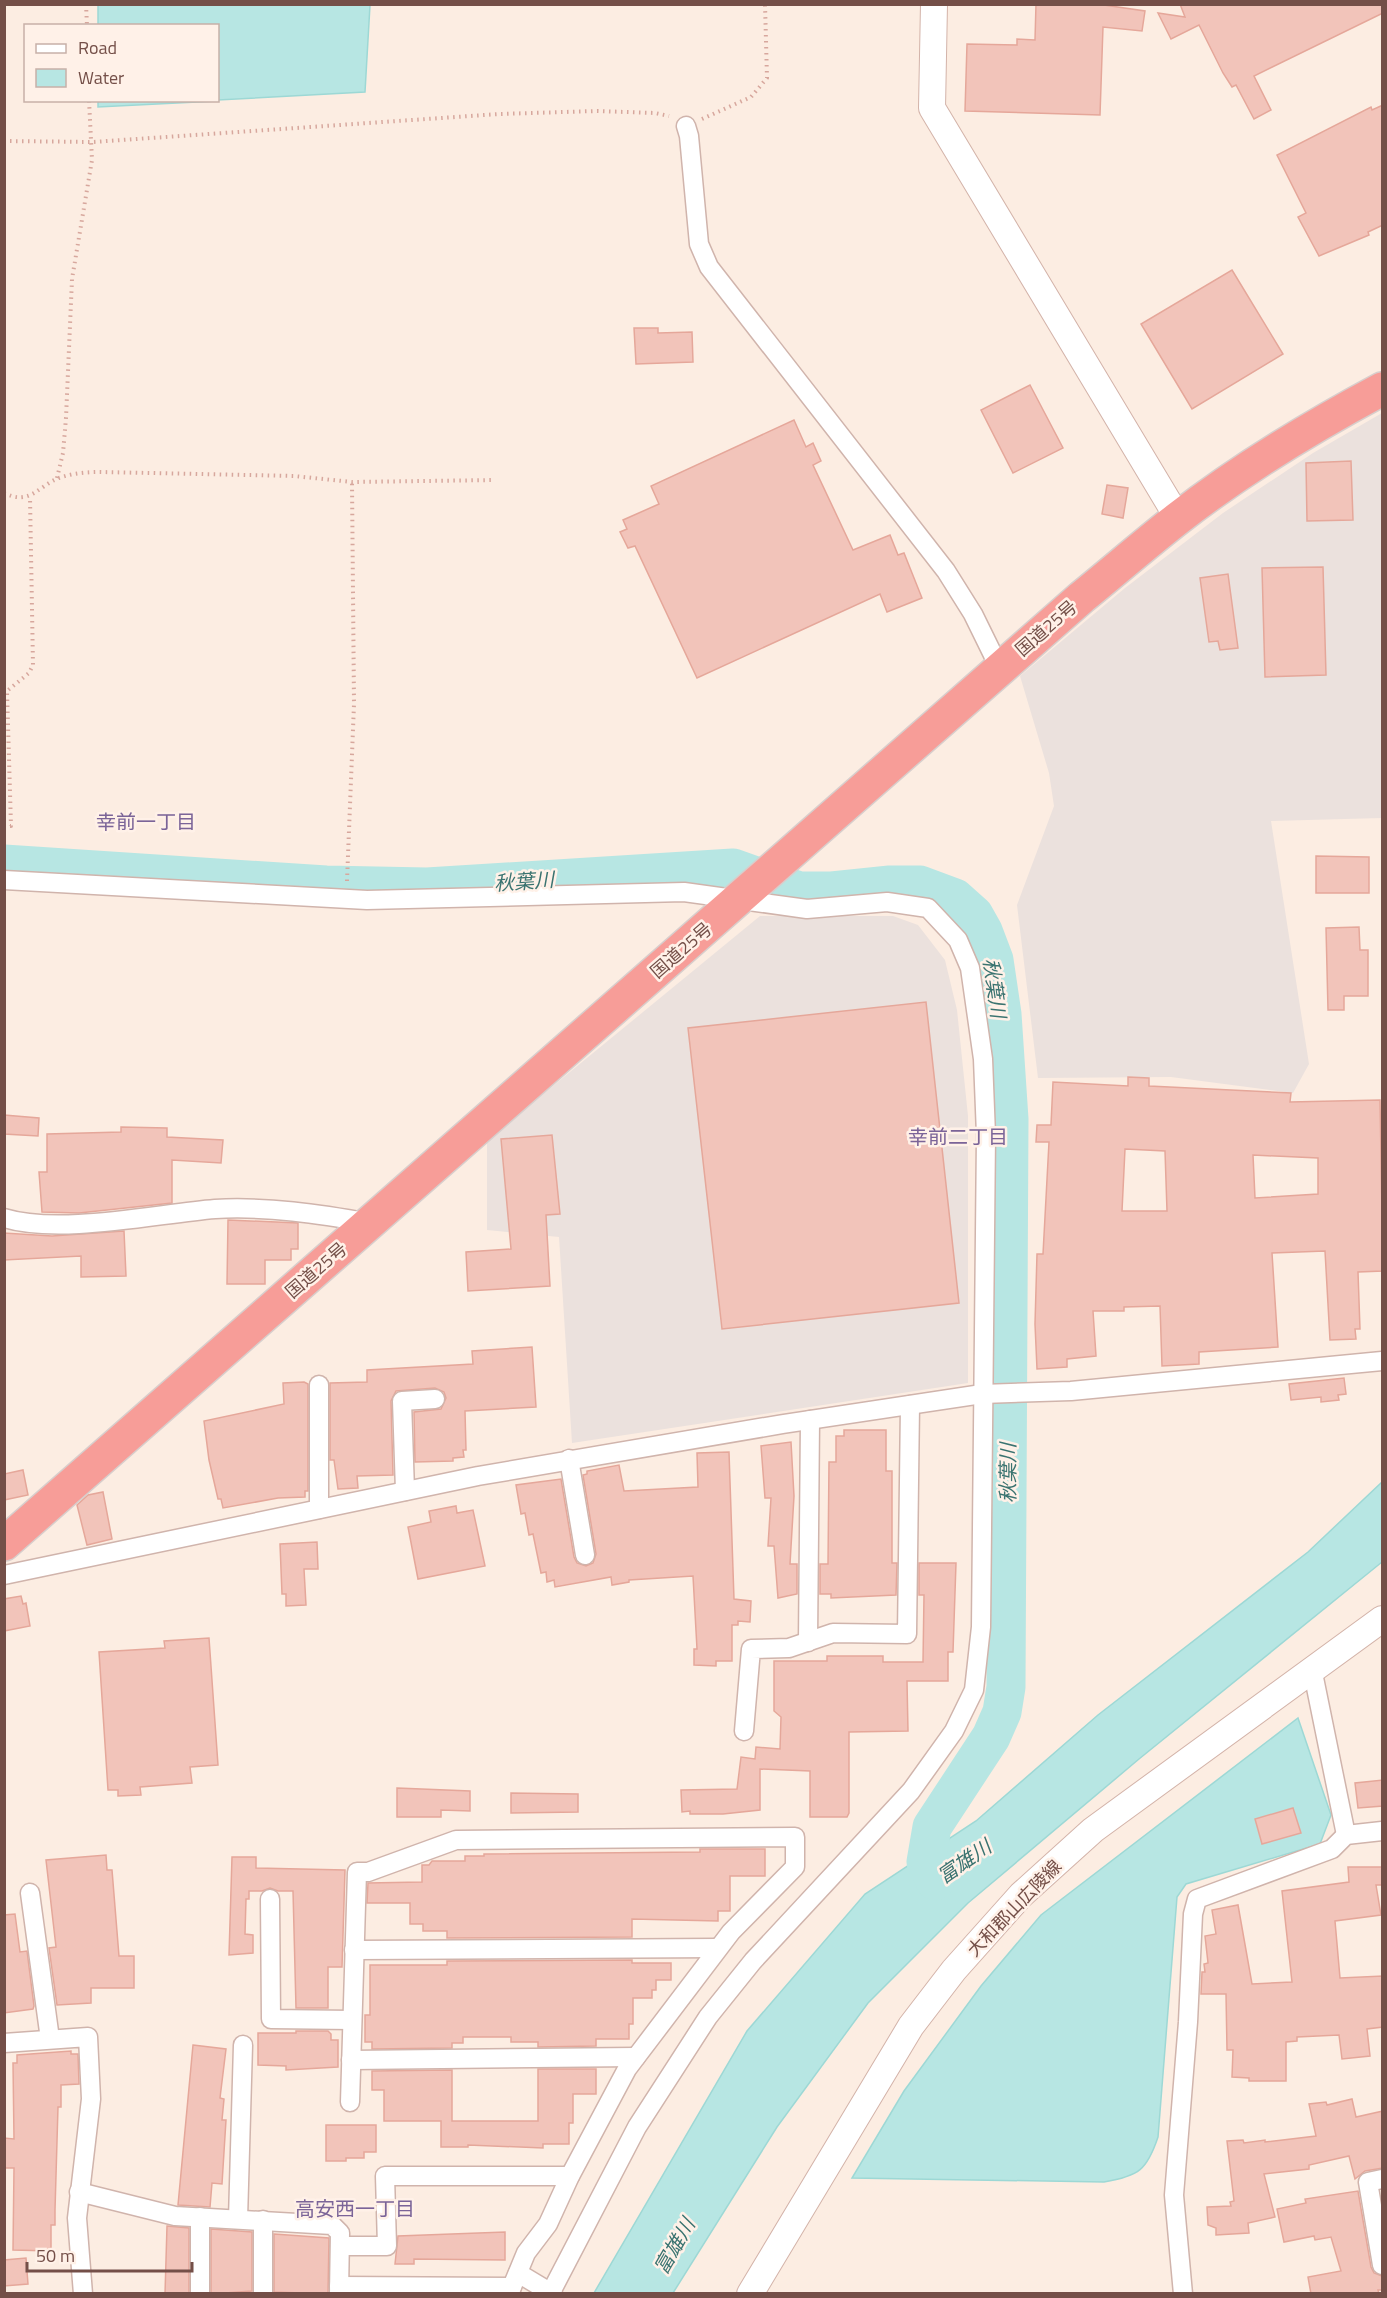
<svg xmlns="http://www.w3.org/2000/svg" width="1387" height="2298" font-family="'Titillium Web','Noto Sans JP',sans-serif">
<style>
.industrial{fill:#ebe1dd}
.water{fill:#b7e6e3;stroke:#9dd8d5;stroke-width:1.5}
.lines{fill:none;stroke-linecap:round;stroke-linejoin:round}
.river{stroke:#b7e6e3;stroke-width:39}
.building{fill:#f2c4ba;stroke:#e5a79a;stroke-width:1.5;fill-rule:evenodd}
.street-casing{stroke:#d0b4ac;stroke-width:21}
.secondary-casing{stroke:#d3b3a9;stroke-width:28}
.highway-casing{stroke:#d8cecc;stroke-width:36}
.path{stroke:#d7a79d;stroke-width:4;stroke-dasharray:1.5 4.5;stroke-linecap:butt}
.street{stroke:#fff;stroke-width:18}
.secondary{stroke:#fff;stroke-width:26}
.highway{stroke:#f79d98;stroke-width:33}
.labels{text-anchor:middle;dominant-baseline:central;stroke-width:5;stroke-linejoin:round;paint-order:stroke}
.street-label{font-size:18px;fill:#744f48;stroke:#fff1e8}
.neighbourhood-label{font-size:20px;fill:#7b6498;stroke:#fff1e8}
.water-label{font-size:20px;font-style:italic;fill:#3a7370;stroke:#fff1e8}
</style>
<rect width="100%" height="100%" fill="#fcede2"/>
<g class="industrial">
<polygon points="1382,413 1382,818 1271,821 1309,1064 1293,1093 1171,1077 1038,1078 1017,905 1054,806 1049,773 1020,676 1125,588 1223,513 1313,453"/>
<polygon points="760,916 893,916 918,925 945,960 957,1010 968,1116 968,1383 572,1443 559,1237 487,1230 487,1140"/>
</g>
<g class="water">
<polygon points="98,5 370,5 365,92 218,100 218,26 98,25"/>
<polygon points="98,101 98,100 217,101 98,107"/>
<polygon points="1382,1482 1382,1562 1139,1759 968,1903 868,2003 777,2127 673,2293 594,2293 747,2031 865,1894 976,1821 1098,1715 1308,1552"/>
<path d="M1298 1718 1331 1815 1320 1844 1186 1884 1177 1897 1158 2137C1147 2170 1139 2176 1104 2182L852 2178 904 2091 981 1986 1041 1915Z"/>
</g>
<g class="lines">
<polyline class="river" points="4,864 326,885 427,887 733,868 799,891 832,891 890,885 920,885 955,898 974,915 983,931 994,960 1002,1014 1009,1119 1006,1687 1002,1712 991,1737 932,1827 926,1862 935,1881"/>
</g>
<g class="building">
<polygon points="1036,4 1097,4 1145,11 1142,31 1103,27 1100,115 965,111 967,44 1017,45 1017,39 1035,40"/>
<polygon points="1180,4 1383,4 1383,13 1254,76 1271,110 1254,119 1236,85 1232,87 1223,73 1199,25 1171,39 1158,13 1185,17"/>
<polygon points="1383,105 1383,225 1368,232 1369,235 1319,256 1298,217 1306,213 1277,155 1371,107 1372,110"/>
<polygon points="1232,270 1283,354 1192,409 1141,324"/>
<polygon points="634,328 658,328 658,333 692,332 693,362 636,364"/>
<polygon points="1030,385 1063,448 1013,473 981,410"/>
<polygon points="794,420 806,447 813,443 821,461 813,465 853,550 890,535 898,555 904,553 922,598 887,612 880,594 697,678 635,546 628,548 620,532 627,529 623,520 659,504 651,486"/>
<polygon points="1351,461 1353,520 1307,521 1306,463"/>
<polygon points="1107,485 1128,488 1123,518 1102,514"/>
<polygon points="1323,567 1326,675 1265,677 1262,568"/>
<polygon points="1228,574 1238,648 1220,650 1218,641 1209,642 1200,578"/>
<polygon points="1316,856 1369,857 1369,893 1316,893"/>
<polygon points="1359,927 1360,950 1368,950 1368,996 1344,996 1344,1010 1328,1010 1326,928"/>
<polygon points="926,1002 959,1303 722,1329 688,1028"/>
<path d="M1128 1077 1149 1078V1086L1291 1093 1290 1102 1380 1100 1383 1271 1358 1272 1360 1329H1355L1356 1339 1330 1340 1325 1251 1272 1253 1278 1347 1199 1352V1364L1162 1366 1160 1306 1124 1307V1311H1093L1096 1356 1067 1359V1367L1037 1369 1035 1324 1037 1254H1043L1049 1142H1036L1037 1125H1051L1053 1082 1128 1086ZM1125 1149 1165 1151 1167 1211H1122ZM1253 1155 1318 1158V1194L1255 1198Z"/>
<polygon points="4,1115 39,1118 38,1136 4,1134"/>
<polygon points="121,1127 167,1128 167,1137 223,1140 221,1163 172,1160 172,1203 79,1213 42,1212 39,1172 47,1172 47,1134 121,1132"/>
<polygon points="552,1135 560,1214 546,1215 550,1286 468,1291 466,1252 511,1249 501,1139"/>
<polygon points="228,1220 298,1223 298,1249 291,1249 291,1260 265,1260 265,1284 227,1284"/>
<polygon points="124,1231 126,1276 81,1277 81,1256 4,1260 4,1233 52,1236"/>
<polygon points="532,1347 536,1407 465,1411 466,1450 463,1450 464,1457 453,1458 453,1461 415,1462 414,1412 441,1409 446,1398 444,1392 435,1388 396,1391 391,1401 393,1475 357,1476 358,1488 338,1489 334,1460 330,1460 330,1383 367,1382 367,1370 473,1364 472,1351"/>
<polygon points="1344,1378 1346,1394 1338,1395 1339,1400 1321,1402 1321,1397 1291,1400 1289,1384"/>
<polygon points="304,1382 308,1384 308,1491 305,1491 305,1497 278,1498 223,1508 221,1499 218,1499 209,1460 204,1421 284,1404 283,1383"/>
<polygon points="844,1430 886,1430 886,1471 892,1471 892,1563 897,1563 896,1595 831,1598 831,1594 820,1594 820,1564 828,1564 829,1462 836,1462 836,1436 844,1436"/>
<polygon points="791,1442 794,1496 790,1564 797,1564 797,1594 778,1598 774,1546 768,1546 771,1498 765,1498 761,1446"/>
<polygon points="729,1452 734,1599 751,1601 750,1622 738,1621 738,1625 732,1625 732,1661 716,1661 716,1666 694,1665 694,1649 697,1649 693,1576 629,1580 629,1582 612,1585 611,1577 555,1587 554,1580 547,1582 546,1572 541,1573 533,1534 529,1535 525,1513 521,1514 516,1485 561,1479 574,1557 577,1563 586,1566 593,1563 596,1554 583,1475 587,1474 587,1471 619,1465 624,1491 698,1487 697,1453"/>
<polygon points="23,1470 28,1495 4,1500 4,1474"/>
<polygon points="103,1492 112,1539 87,1545 77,1505 88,1495"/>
<polygon points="456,1506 457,1513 473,1510 485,1566 418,1579 408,1527 431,1522 429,1511"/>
<polygon points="317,1542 318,1569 304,1569 306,1605 286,1606 286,1594 282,1594 280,1544"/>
<polygon points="919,1563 956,1563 953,1652 948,1652 948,1681 907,1681 908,1731 849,1732 849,1813 847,1817 810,1817 810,1771 760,1769 760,1810 723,1814 690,1814 690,1811 682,1812 681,1790 737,1789 741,1757 755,1759 756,1747 780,1749 781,1717 774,1711 774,1661 827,1661 827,1656 883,1656 883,1662 923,1662 924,1595 919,1595"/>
<polygon points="21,1596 23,1604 26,1603 30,1626 4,1631 4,1599"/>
<polygon points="209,1638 218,1765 190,1767 192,1783 140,1787 141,1795 118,1796 118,1790 108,1790 99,1652 165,1648 164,1641"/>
<polygon points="1383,1780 1383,1806 1358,1808 1355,1783"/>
<polygon points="397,1788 470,1791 470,1811 441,1810 441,1817 397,1817"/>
<polygon points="511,1793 578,1794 578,1812 511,1813"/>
<polygon points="1293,1808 1301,1833 1262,1844 1255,1819"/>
<polygon points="700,1849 765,1849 765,1876 730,1876 730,1911 718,1911 718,1921 632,1919 632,1937 447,1938 447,1931 423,1931 423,1924 410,1924 410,1903 367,1903 368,1883 422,1882 422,1865 429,1865 432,1861 465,1861 465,1856 484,1856 484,1854 700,1852"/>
<polygon points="106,1855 107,1870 112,1870 119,1956 134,1956 134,1988 91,1988 91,2003 57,2005 49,1948 56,1947 46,1860"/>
<polygon points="232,1857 256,1857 256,1868 345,1870 342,1967 328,1967 328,2008 296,2008 293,1891 278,1891 270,1888 262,1891 249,1891 249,1899 246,1899 245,1934 253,1935 253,1953 229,1955"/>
<polygon points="1348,1867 1382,1867 1382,1885 1376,1885 1381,1915 1335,1921 1340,1978 1383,1976 1383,2027 1367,2029 1370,2056 1342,2059 1339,2035 1297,2037 1297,2041 1286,2042 1286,2081 1249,2081 1249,2078 1232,2077 1233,2050 1227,2050 1226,1994 1201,1994 1202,1972 1205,1972 1204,1964 1208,1963 1205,1936 1216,1934 1212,1910 1238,1905 1252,1984 1292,1982 1282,1891 1349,1882"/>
<polygon points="15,1914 20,1952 27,1951 34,2006 33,2009 4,2013 4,1915"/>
<polygon points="632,1960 632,1963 671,1963 671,1980 656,1980 656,1990 652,1990 652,1998 633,1998 633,2024 629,2024 629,2039 596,2039 596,2046 538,2047 538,2042 511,2042 511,2037 463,2037 463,2043 452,2043 452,2048 372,2049 372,2042 365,2042 365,2015 370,2015 370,1965 447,1965 447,1961"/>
<polygon points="296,2031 328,2031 331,2034 331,2040 338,2040 338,2067 286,2070 286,2066 258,2065 258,2033 296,2033"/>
<polygon points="193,2045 226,2049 220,2098 224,2099 222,2120 226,2120 222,2184 212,2183 210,2207 178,2205"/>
<polygon points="71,2051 71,2054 78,2054 79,2084 61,2085 61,2107 58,2107 55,2210 55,2225 51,2225 51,2251 13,2250 14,2168 4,2168 4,2138 14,2139 13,2063 17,2063 17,2055"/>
<polygon points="538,2069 596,2069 596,2094 573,2094 573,2123 569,2123 569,2144 543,2144 543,2148 468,2145 468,2147 441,2147 441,2121 384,2121 384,2090 372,2090 372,2071 452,2070 452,2121 538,2121"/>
<polygon points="1352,2099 1356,2117 1383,2111 1383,2168 1365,2171 1355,2179 1349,2156 1309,2165 1309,2169 1264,2174 1275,2217 1248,2223 1249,2233 1216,2235 1216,2228 1208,2225 1207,2207 1231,2206 1230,2202 1234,2201 1227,2141 1243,2140 1244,2143 1265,2140 1265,2142 1316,2136 1309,2104 1326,2102 1327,2105"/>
<polygon points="326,2125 376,2125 376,2152 364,2152 364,2158 346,2158 346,2161 326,2161"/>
<polygon points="1358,2191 1371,2267 1374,2273 1382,2276 1382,2290 1378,2290 1379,2294 1311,2294 1308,2277 1341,2271 1331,2237 1315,2240 1314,2236 1284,2242 1277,2209 1306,2203 1305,2199"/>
<polygon points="167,2226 189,2228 189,2294 165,2294"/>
<polygon points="211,2229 252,2232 252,2291 211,2294"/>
<polygon points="505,2232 505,2260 414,2259 414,2264 395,2264 398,2236"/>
<polygon points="274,2234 329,2238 328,2294 274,2292"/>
<polygon points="26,2258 28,2284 4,2286 4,2260"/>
</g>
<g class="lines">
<g class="street-casing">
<g id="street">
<polyline points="686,126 689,136 699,244 709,267 946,571 973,614 1000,669"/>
<polyline points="4,880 367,900 684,892 807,909 887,902 928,908 958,940 970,968 983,1059 986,1135 981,1627 974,1690 954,1731 911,1791 753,1961 708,2017 637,2127 550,2294"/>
<path d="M4 1218C60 1235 155 1214 215 1209 266 1206 320 1214 370 1223"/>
<polyline points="319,1385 319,1509"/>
<polyline points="569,1459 585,1555"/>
<polyline points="405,1491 402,1401 435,1399"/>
<polyline points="4,1575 478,1476 783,1424 982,1394 1071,1391 1382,1361"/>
<polyline points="808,1642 810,1420"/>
<polyline points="1312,1668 1346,1835"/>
<polyline points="744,1731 751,1649 789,1648 833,1633 907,1634 910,1405"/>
<polyline points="30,1893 50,2039"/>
<polyline points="270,1899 271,2019 352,2020"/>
<polyline points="354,1950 718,1948"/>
<polyline points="4,2043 88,2037 91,2099 77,2218 83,2294"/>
<polyline points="351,2060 636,2057"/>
<polyline points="350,2102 357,1872 368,1872 456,1840 795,1837 795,1867 731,1932 627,2069 570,2176 548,2224 526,2253 509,2294"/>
<polyline points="1382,2179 1368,2182 1382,2265"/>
<polyline points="79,2192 175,2216 332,2225 340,2233 339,2294"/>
<polyline points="200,2217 200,2294"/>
<polyline points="238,2219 243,2045"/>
<polyline points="263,2220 263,2294"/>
<polyline points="340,2246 387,2246 385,2176 570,2176"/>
<polyline points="518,2273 553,2294"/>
<polyline points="339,2286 512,2287"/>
<polyline points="1183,2294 1174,2195 1188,2022 1193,1914 1197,1899 1332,1849 1346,1835 1382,1831"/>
</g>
</g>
<g class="secondary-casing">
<g id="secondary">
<polyline points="934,4 932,108 1178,518"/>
<polyline points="750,2294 911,2026 954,1970 1021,1895 1093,1830 1382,1619"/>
</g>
</g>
<g class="highway-casing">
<path id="highway" d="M4 1544 1082 597C1114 571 1145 544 1177 519 1241 469 1311 427 1382 389"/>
</g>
<g class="path">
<polyline points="86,4 87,26"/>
<polyline points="702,119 751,97 767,78 765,4"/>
<polyline points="4,141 93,142 499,114 597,111 655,113 669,116"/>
<polyline points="57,478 63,453 66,418 72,279 92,160 89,100"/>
<path d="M4 493C30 506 38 486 59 478 73 473 87 472 101 472L294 476 352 482 495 480"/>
<polyline points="4,826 11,826 7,691 29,673 33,665 30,497"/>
<polyline points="347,881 354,704 352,482"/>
</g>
<use href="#street" class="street"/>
<use href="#secondary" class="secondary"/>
<use href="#highway" class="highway"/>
</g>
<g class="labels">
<g class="street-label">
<text transform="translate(1046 628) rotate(-41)">国道25号</text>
<text transform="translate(681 950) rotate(-41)">国道25号</text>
<text transform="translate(316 1270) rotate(-41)">国道25号</text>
<text transform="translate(1014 1908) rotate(-46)">大和郡山広陵線</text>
</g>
<g class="neighbourhood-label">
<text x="146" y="821">幸前一丁目</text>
<text x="958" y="1136">幸前二丁目</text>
<text x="355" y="2208">高安西一丁目</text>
</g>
<g class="water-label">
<text transform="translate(524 881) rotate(-4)">秋葉川</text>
<text transform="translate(995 988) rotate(82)">秋葉川</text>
<text transform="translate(1007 1473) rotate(-90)">秋葉川</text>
<text transform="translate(964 1861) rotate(-35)">富雄川</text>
<text transform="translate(674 2246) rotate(-60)">富雄川</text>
</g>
</g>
<rect width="1387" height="2298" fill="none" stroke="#744f48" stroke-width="12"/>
<rect x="24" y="24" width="195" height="78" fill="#fff1e8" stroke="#c7b0a8" stroke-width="1.5"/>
<rect x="36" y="44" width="30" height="9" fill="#ffffff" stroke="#c7b0a8" stroke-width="1.5"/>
<text x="78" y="54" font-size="18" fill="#744f48">Road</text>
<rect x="36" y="69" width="30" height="18" fill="#b7e6e3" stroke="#c7b0a8" stroke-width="1.5"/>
<text x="78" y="84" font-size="18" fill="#744f48">Water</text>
<path d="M27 2262v9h165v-9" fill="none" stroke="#744f48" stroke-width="3"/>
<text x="36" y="2262" font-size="18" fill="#744f48" stroke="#fff1e8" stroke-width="4.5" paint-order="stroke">50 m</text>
</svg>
